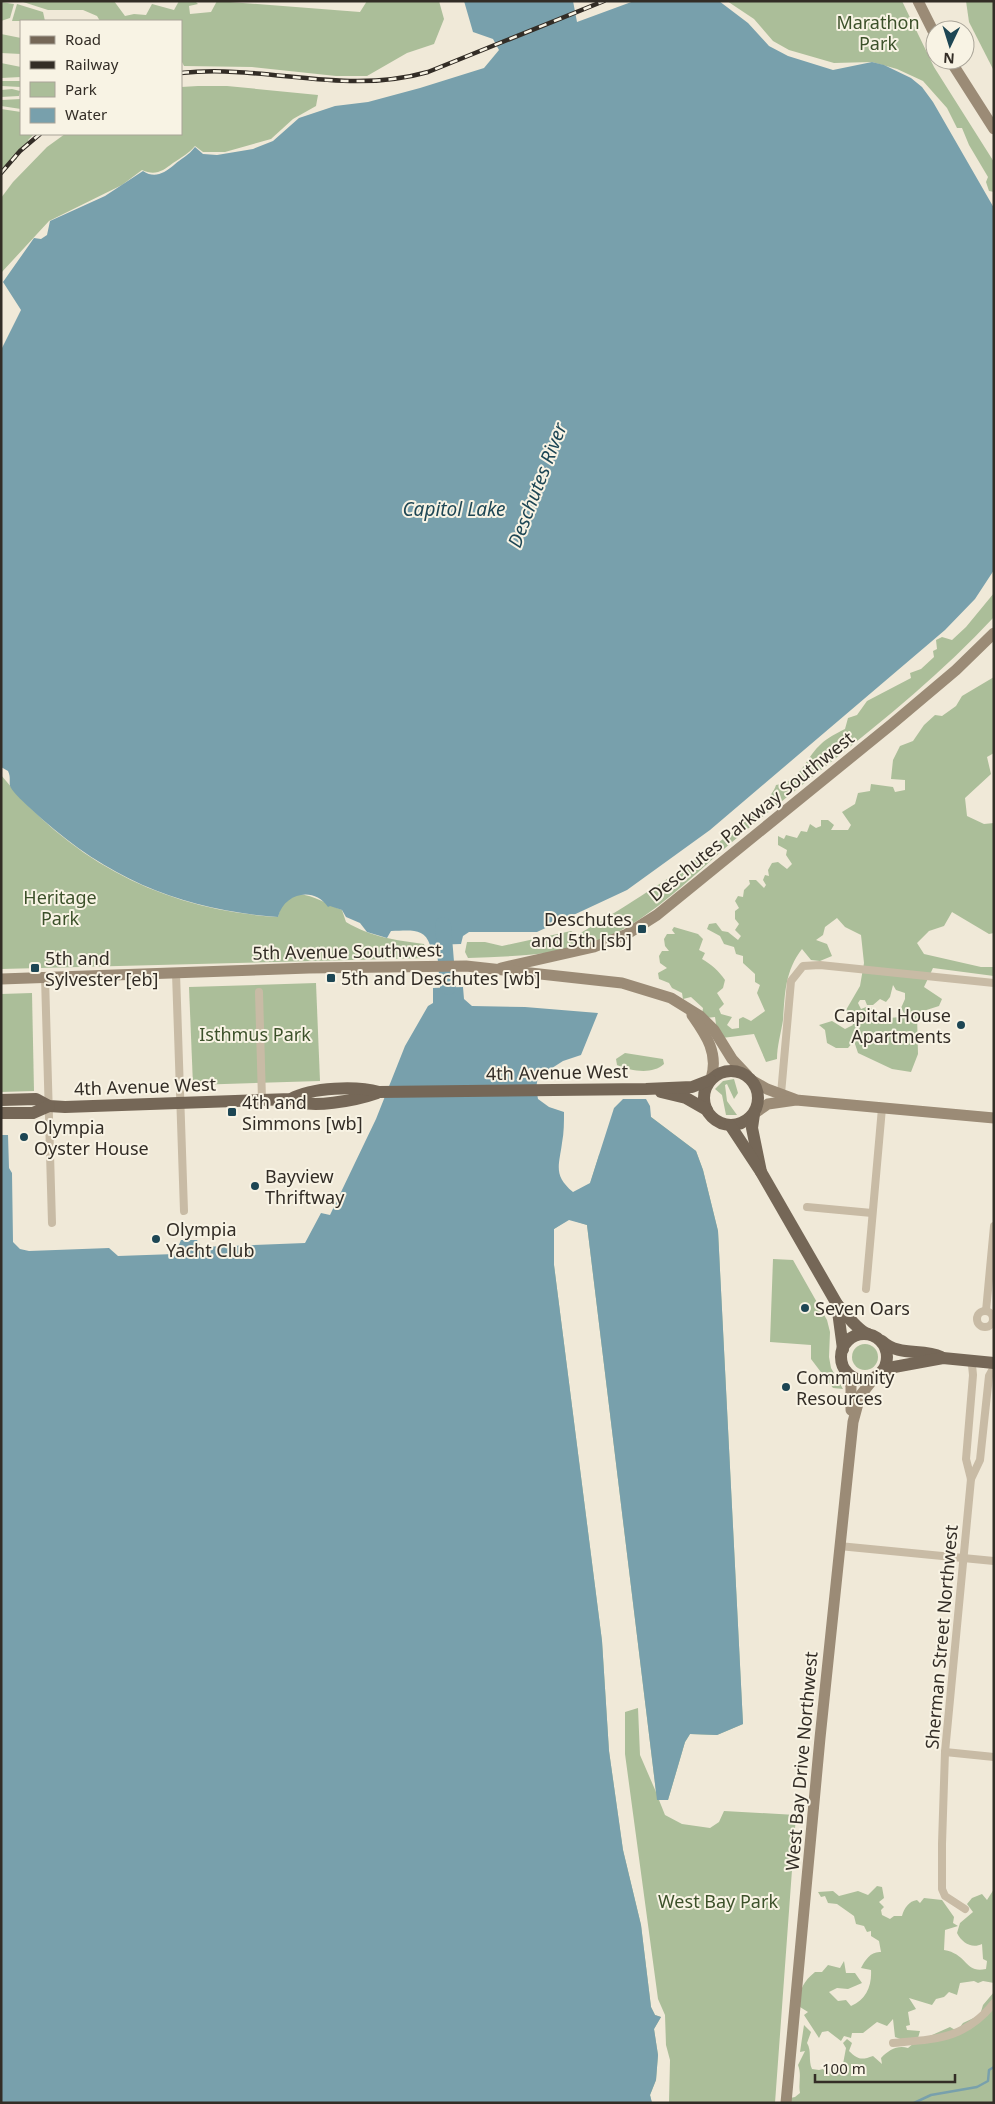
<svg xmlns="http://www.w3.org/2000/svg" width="995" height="2104" font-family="'Noto Sans',sans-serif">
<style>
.green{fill:#abbe99;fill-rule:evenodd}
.water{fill:#78a0ac}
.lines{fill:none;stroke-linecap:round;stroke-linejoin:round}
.stream{stroke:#78a0ac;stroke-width:2.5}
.river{stroke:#78a0ac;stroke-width:16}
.street{stroke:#c8bba5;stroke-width:8}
.secondary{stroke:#9b8b76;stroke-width:11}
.primary{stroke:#756757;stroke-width:12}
.rail-casing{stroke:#332d26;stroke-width:4.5}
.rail{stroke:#f8f3e4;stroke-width:2.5;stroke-dasharray:8;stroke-linecap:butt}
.poi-dot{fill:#1d4654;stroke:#f8f3e4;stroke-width:2}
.labels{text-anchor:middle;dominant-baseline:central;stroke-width:4;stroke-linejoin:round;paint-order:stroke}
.park-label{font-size:18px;fill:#3c512a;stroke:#f8f3e4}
.street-label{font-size:18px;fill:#332d26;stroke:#f8f3e4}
.poi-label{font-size:18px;fill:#332d26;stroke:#f8f3e4;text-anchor:start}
.water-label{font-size:19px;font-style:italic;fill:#1d4654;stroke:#f8f3e4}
</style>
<rect width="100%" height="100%" fill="#f0e9d8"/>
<g class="green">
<polygon points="20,1 114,1 125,16 134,14 146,15 152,4 174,10 179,1 195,1 198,4 189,6 190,14 211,12 217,1 360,12 367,1 439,1 444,19 434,44 407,53 367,76 336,76 252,67 184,66 181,60 181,21 100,21 97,16 83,10 48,10"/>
<polygon points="727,1 902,1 934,67 994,162 994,192 989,191 986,182 988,177 969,145 962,128 957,128 947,108 923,81 897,69 872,62 834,63 789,50 773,41 754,19"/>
<polygon points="966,1 994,1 994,71 969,22"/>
<polygon points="1,2 14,4 10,18 1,21"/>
<polygon points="17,4 43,12 45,21 12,21"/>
<polygon points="1,34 21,38 21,54 1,53"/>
<polygon points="1,63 21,67 21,77 1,78"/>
<polygon points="1,81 21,81 21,87 1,86"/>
<path d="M198 86H227L318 95 316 106 293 119 271 139 225 152H203L195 146C188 154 182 157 173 163 163 171 155 176 142 170L122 185 49 221 1 273V198L13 182 47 147 65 134H181V87Z"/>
<polygon points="12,89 20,91 19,96 1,97 1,90"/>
<polygon points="21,99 21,109 1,106 1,100"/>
<polygon points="1,109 21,112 21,134 34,134 28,140 29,146 17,151 17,159 4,166 1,177"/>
<path d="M994 593V617C917 700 824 765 738 837 696 872 654 918 603 939 560 956 514 956 468 958L465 952 467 942H485L502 946 571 931 577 935C615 914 765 821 776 785 801 782 805 758 821 744 827 738 837 733 845 729L848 718 857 715 867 701 911 678 910 673 921 669 934 657 933 651 937 649 936 640 942 637 952 640 966 627Z"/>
<path d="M994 677V753L987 757 991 774 965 798 967 816 984 824 994 823V933L989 934 952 912 944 926 929 931 917 943 924 954 981 967H994V976L933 968 924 987 942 999 939 1006 917 1013 918 1054 911 1072 892 1069 858 1053 854 1041 848 1048H836L827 1043 825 1030 819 1025 832 1021 845 1029 853 1025 846 1010 860 986 864 963 861 935 845 927 837 918 825 927 823 935 816 940 827 944 832 956 820 961 811 960 802 949C785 971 785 993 783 1020 781 1033 777 1046 777 1059L766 1062 754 1034 722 1038 717 1031 715 1017 706 1018 702 1015 703 1008 691 997 683 999 682 993 672 988 669 983 659 979 658 973 667 968 660 963 659 956 662 951H669L665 946 664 939 667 934H675L672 930 674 927 698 934 703 939 699 950 705 953 702 959C711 964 719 971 725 980L723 988 717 993 724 1004 719 1009 721 1014 732 1017 727 1025 732 1029 739 1028V1019L743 1017 751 1021 765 1011 757 993 760 985 755 982V974L743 963V956L736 954 734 947 724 944 720 936 707 929 709 924 716 923 722 931 728 932 738 940 741 936 735 930 739 924 735 919V911L739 908 735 901 738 896 743 897 744 890 750 884 749 880H756L764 888 766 885 763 880 765 875 769 876 768 870 772 863 778 862 787 869 792 864 786 855 787 850 778 845V836L784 839 786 835 797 838 801 831 807 832 810 824 816 828 821 826V820H828L834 825 831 830H848L851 825 842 812 855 804 858 793 870 791 871 784 893 787 895 792 905 790V780L891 779 893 760 900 746 913 741 924 725 935 715 942 716 956 706 962 696ZM893 985 896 990 905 993V999L901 1008 904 1013 900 1017 889 1018C884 1011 875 1012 869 1006L861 1009 858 1003 860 1000H865L867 1005H873L880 999 886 1002 890 997Z"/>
<path d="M1 775C72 863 165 910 278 917 288 876 320 902 342 910L346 922C371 937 395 940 424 944L428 958 1 969Z"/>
<polygon points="316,983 320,1081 193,1085 189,987"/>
<polygon points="32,993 34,1091 1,1092 1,994"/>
<path d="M625 1053 663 1059 664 1064C652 1075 631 1071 617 1065L616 1059Z"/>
<polygon points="734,1079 738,1093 734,1099 727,1084 725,1085 727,1101 737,1115 726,1115 722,1095 715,1089 723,1081"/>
<polygon points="651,1117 696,1151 703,1170 718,1231 743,1724 717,1735 690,1734 685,1742 668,1800 659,1800 665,1815 682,1824 710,1828 719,1822 724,1811 796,1815 775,2103 669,2103 670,2060 666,2045 665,2015 658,1999 625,1754 625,1712 638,1708 640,1755 656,1792 587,1225 569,1219 554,1229 554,1265 602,1641 609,1751 623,1850 641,1925 651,2007 655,2015 661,2017 654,2029 658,2055 656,2080 650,2095 652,2103 491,2103 522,1222 599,1205 590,1184 599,1155"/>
<polygon points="773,1259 793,1260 827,1320 830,1332 829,1357 831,1368 843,1389 833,1388 811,1359 811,1345 770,1342"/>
<circle cx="865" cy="1357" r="13"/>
<path d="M877 1886 882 1887 884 1898 879 1902 884 1907 881 1910 882 1915 890 1919 894 1916H902C904 1908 909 1901 917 1900L920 1903 924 1898 942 1900 954 1917 953 1923 958 1926 945 1930 944 1950C968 1954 965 1974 986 1969L987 1961 983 1959 982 1944C972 1949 962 1943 957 1933L960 1923 973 1912 967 1904 972 1898 982 1894 987 1900 994 1889V1983L983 1981 978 1983 974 1981 960 1983 957 1995 949 1992 944 1997 936 1999 932 2005 909 1998 916 2009 908 2012 910 2025 906 2026 907 2030 920 2031 918 2038 903 2040 895 2037 893 2019 887 2026 877 2022 863 2033H852L851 2038 844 2036 841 2041 828 2031 822 2032 819 2038 804 2015 808 2012 800 2007C799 1990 802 1983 815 1972H822L828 1965 840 1968 844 1961 846 1973H855L862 1983 848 1989 837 1988 829 1992 838 2001 846 2000 851 2006C866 2000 872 1986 871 1970L861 1968C865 1960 871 1951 881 1952L879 1941 871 1936V1931L867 1932 864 1926 856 1924 854 1916 837 1904 828 1903 825 1896 821 1897 818 1892 833 1891 839 1896 858 1891 868 1895Z"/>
<path d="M994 1992V2103H789L790 2098 795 2097 800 2093C798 2084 802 2075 798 2065L805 2051 800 2052 804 2025 811 2032 807 2043C812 2051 808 2060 812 2069L819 2070 843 2064 846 2048 843 2043 847 2039 852 2043 849 2051C858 2060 862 2060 873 2056L882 2064 881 2058C889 2050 897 2045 908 2048L914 2043 950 2027 957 2031 963 2023 980 2015 983 2005Z"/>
</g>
<g class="water">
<path d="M464 1H573L577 22 634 1H719L748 23 769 46 788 56 833 70 872 62 884 65 911 78 922 87 933 102 994 208V570L975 599 945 630 710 830 627 890 537 932H469L463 936 461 944 430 945C424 927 409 931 391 931L387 938 367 932 360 923 346 917 342 910 330 906 328 907C314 886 284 893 278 917 185 910 112 881 42 819 36 813 13 794 10 786 9 781 11 777 8 771L1 767V350L21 310 3 282 34 238 41 239 47 235 50 221 105 196 143 171C155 179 164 173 174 165 182 158 188 156 195 147L203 154 217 155 253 149 273 141 299 118 335 106 368 102 420 88 484 68 499 50 493 39 473 32Z"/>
<path d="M463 987 464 999 472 1006 525 1007 598 1013 581 1055 563 1061 538 1077 536 1088 538 1099 549 1107 564 1112C564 1122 564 1133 562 1143 559 1166 553 1175 573 1192L590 1183 614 1108 623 1099H646L650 1106 651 1117 696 1151 703 1170 718 1231 743 1724 717 1735 690 1734 685 1742 668 1800H657L587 1225 569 1220 554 1229V1265L602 1641 609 1751 623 1850 641 1925 651 2007 655 2015 661 2017 654 2029 658 2055 656 2080 650 2095 652 2103H1V1135H8L9 1168 12 1173 13 1242 20 1249 29 1251 109 1248 118 1256 175 1254 181 1240H197L201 1247 305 1243 321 1213 330 1215 376 1119 405 1046 428 1006 433 1003V988Z"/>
</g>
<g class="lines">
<polyline class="stream" points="914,2103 931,2095 977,2087 988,2081 989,2070 994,2067"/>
<polyline class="river" points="443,925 448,987"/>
<g class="street">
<polyline points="176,973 184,1211"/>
<polyline points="45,977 52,1223"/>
<polyline points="259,992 262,1100"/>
<polyline points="781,1094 791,981 803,966 820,965 994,983"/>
<polyline points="807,1207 872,1213"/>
<polyline points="866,1289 882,1108"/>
<polyline points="986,1311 994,1226"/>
<circle cx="985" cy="1319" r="8"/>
<polyline points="971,1479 980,1460 989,1376 994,1367"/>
<polyline points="839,1546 994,1561"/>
<polyline points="945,1752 994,1757"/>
<polyline points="965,1909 945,1896 942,1889 942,1844 945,1752 971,1479 966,1459 973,1375 972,1365 967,1360"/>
<path d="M893 2043C937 2039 965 2039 994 2003"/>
</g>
<g class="secondary">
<polyline points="918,1 935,35"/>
<polyline points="950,60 994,129"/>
<polyline points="501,968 594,947 627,934 657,915 892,724 956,670 994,633"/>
<polyline points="1,979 309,968 466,966 622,983 671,998 700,1016 714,1030 732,1059 747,1075"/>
<path d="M692 1015C706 1035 719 1053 711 1079"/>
<polyline points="753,1081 767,1089 794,1099"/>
<polyline points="755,1113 768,1104 796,1100 994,1118"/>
<polyline points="846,1371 851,1386 851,1410"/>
<polyline points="786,2103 820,1738 853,1422 860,1396 874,1378"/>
</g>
<g class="primary">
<circle cx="731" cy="1098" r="27"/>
<polyline points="661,1092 686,1098 707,1110"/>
<path d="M291 1099C309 1110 357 1100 377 1093"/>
<path d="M1 1100 36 1099 49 1106 65 1107 291 1099C312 1087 357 1086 379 1092L646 1089 692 1087 710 1080"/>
<polyline points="1,1113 33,1113 49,1106"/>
<polyline points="754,1114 752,1128 761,1172"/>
<path d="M730 1125 761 1172 837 1304C845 1313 858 1331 868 1334"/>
<polyline points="837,1304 843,1349"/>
<circle cx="864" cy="1357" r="23"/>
<path d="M882 1341C899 1357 922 1348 941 1357"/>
<polyline points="880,1374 894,1367 943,1358 994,1363"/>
</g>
<g class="rail-casing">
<g id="rail">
<path d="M181 73C267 64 343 96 428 72L604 1"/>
<polyline points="1,173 20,151 40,134"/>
</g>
</g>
<use href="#rail" class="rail"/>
</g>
<g class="poi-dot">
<rect x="637" y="924" width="10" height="10" rx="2.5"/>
<rect x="30" y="963" width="10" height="10" rx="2.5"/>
<rect x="326" y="973" width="10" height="10" rx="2.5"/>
<circle cx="961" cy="1025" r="5"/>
<rect x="227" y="1107" width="10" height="10" rx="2.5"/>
<circle cx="24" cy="1137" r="5"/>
<circle cx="255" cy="1186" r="5"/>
<circle cx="156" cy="1239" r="5"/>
<circle cx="805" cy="1308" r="5"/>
<circle cx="786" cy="1387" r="5"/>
</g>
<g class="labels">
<g class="park-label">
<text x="878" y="22">Marathon<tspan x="878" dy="21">Park</tspan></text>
<text x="60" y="897">Heritage<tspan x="60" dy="21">Park</tspan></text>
<text x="255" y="1034">Isthmus Park</text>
<text x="718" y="1901">West Bay Park</text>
</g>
<g class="street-label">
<text transform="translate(751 816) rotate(-39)">Deschutes Parkway Southwest</text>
<text transform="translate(347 951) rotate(-1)">5th Avenue Southwest</text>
<text transform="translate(557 1072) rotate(-1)">4th Avenue West</text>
<text transform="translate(145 1086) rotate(-2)">4th Avenue West</text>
<text transform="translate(941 1637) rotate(-85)">Sherman Street Northwest</text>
<text transform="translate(801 1761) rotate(-85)">West Bay Drive Northwest</text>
</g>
<g class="poi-label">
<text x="632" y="919" text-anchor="end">Deschutes<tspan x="632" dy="21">and 5th [sb]</tspan></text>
<text x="45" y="958">5th and<tspan x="45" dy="21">Sylvester [eb]</tspan></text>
<text x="341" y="978">5th and Deschutes [wb]</text>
<text x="951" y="1015" text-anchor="end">Capital House<tspan x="951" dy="21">Apartments</tspan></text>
<text x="242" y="1102">4th and<tspan x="242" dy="21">Simmons [wb]</tspan></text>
<text x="34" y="1127">Olympia<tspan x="34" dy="21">Oyster House</tspan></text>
<text x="265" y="1176">Bayview<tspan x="265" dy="21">Thriftway</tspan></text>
<text x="166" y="1229">Olympia<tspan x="166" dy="21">Yacht Club</tspan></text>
<text x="815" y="1308">Seven Oars</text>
<text x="796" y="1377">Community<tspan x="796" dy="21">Resources</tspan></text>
</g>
<g class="water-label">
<text transform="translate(537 485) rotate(-69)">Deschutes River</text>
<text x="454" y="509">Capitol Lake</text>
</g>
</g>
<rect width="995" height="2104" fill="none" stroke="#332d26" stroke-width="5"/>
<rect x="20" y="20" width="162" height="115" fill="#f8f3e4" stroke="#a9a498"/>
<rect x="30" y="36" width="25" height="8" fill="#756757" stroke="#a9a498"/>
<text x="65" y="45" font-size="15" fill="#332d26">Road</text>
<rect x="30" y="61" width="25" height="8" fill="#332d26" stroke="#a9a498"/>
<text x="65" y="70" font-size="15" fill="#332d26">Railway</text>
<rect x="30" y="82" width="25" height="15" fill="#abbe99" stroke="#a9a498"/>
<text x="65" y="95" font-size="15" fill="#332d26">Park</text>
<rect x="30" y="108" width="25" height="15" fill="#78a0ac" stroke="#a9a498"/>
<text x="65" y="120" font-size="15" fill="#332d26">Water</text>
<g transform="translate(950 45) rotate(184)"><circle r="24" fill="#f8f3e4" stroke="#a9a498"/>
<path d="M0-4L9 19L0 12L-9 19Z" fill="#1d4654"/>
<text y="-8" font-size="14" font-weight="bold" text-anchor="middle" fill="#332d26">N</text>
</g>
<path d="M815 2074v8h140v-8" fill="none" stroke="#332d26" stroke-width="2.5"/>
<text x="822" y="2074" font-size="15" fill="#332d26" stroke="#f8f3e4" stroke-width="4" paint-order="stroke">100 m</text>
</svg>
